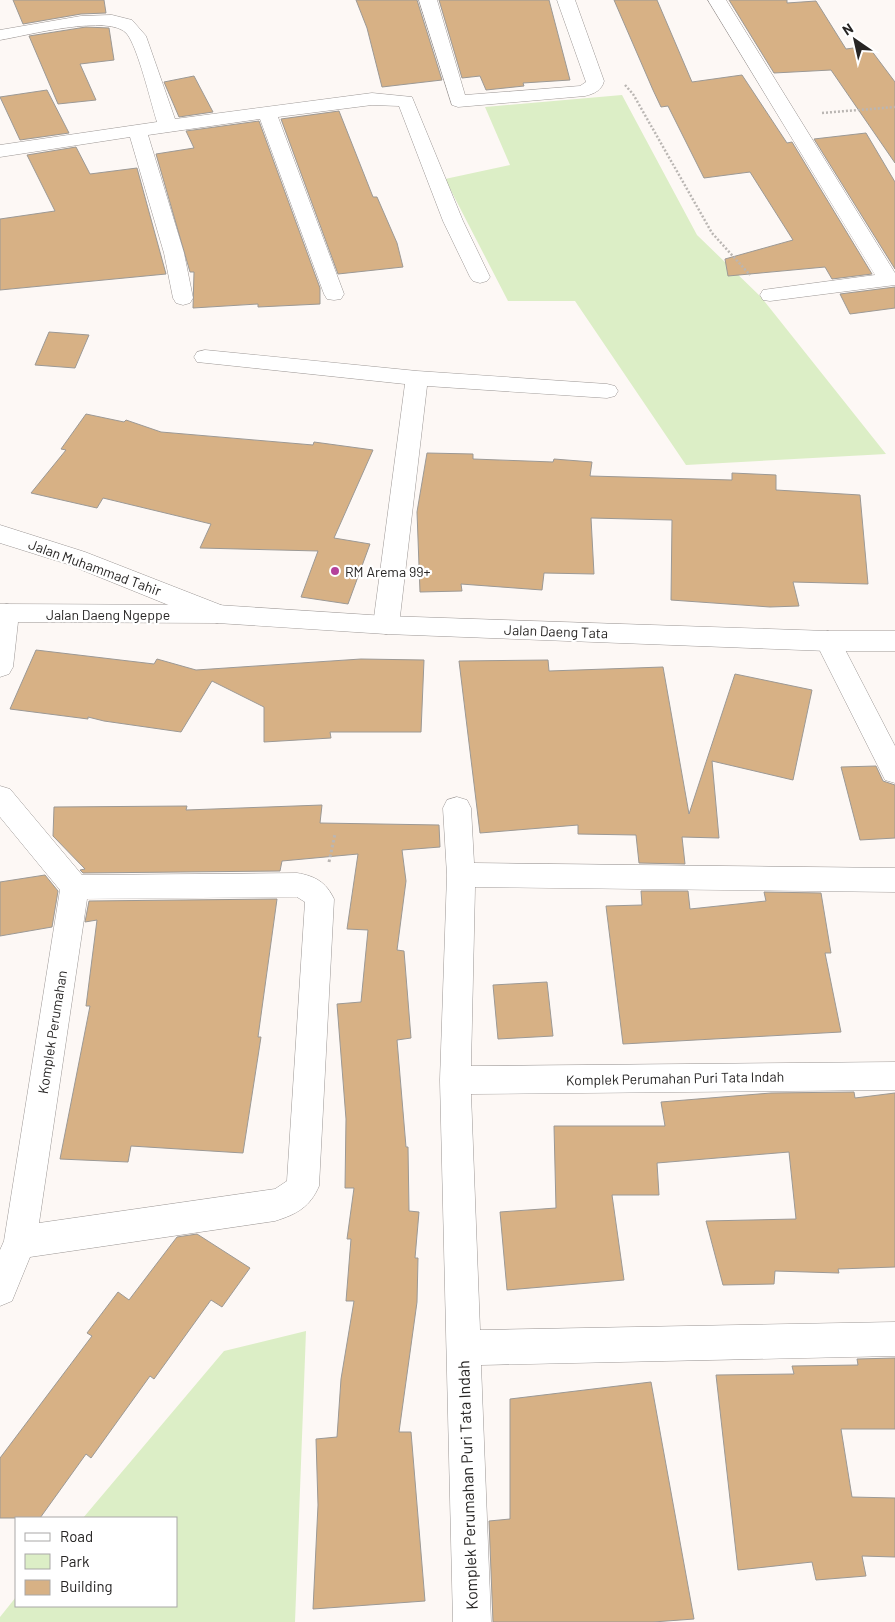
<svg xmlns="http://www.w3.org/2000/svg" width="895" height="1622" font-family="Barlow,sans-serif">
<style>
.green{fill:#dceec6}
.building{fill:#d7b185;stroke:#9c9995}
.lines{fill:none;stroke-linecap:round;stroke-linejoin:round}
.street-casing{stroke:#9c9795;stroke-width:1}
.secondary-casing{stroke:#9c9795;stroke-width:1}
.primary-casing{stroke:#9c9795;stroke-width:1}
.path-far1{stroke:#bab6b3;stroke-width:2.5;stroke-dasharray:2 2;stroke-linecap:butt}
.path{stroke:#bab6b3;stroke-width:3;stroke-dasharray:2.5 2.5;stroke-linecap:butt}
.street{fill:#fff;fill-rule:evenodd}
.secondary{fill:#fff;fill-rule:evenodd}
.primary{fill:#fff;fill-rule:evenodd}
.poi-dot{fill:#b4419b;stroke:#fff;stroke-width:2}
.labels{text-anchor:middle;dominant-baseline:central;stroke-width:4.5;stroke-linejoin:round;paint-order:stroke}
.street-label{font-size:14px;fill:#272524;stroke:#fff}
.poi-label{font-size:14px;fill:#272524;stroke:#fff;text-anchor:start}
.near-street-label{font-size:16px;fill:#272524;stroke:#fff}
</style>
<rect width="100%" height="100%" fill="#fdf8f5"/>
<g class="green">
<polygon points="622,95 697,235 761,297 886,454 686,465 575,301 508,301 445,179 510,165 485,107"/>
<polygon points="306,1331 295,1622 0,1622 0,1617 16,1597 16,1606 176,1606 176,1518 83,1518 224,1351"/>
</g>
<g class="building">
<polygon points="13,0 104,0 106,13 81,14 23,24"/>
<polygon points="356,0 417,0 442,80 382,87 367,28"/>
<polygon points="439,0 549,0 570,80 523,83 524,86 486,90 480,76 462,78"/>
<polygon points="614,0 657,0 692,82 742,75 787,143 792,142 872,274 832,279 825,267 728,276 725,259 793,240 750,172 704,178 668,106 661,107 653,90"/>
<polygon points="729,0 787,0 787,3 816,1 846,49 868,46 895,82 895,163 831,70 774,73"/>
<polygon points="86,27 109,28 114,60 80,64 96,100 58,104 29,36"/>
<polygon points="194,76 213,112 179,117 164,82"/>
<polygon points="47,90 69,133 20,140 0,97"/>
<polygon points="339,111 373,197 377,197 397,243 403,267 338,274 281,119"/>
<polygon points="259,121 320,288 320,304 258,307 258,304 193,308 194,272 190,272 156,154 194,148 186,131"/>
<polygon points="866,133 895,182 895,269 814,139"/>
<polygon points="76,147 90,174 137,168 166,274 0,290 0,219 55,211 27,155"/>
<polygon points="895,287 895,308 850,314 840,294"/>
<polygon points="49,332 89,335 75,368 35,365"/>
<polygon points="86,414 124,422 126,420 161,432 313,445 314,442 373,450 334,538 370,544 348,604 301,597 318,551 200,548 211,524 103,498 97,508 31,493 66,450 61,449"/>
<polygon points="427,453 473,454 473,459 553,462 554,459 592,462 590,476 732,480 732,473 776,475 776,490 860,495 868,584 793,582 799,606 770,607 671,600 672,520 591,518 594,574 544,573 542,590 461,584 462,591 420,592 417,512"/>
<polygon points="36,650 154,664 157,659 196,670 361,659 424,660 421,732 330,732 331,738 264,742 264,707 212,681 181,732 104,721 88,717 88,719 10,709"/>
<polygon points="548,660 549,671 663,667 689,814 735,674 812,690 793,780 712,761 719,838 682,837 685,864 639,863 636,835 578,834 578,825 480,833 459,661"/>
<polygon points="876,766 883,781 895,785 895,838 860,840 841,767"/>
<polygon points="322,805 320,823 439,825 440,847 402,850 406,881 397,950 404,951 411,1038 397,1040 406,1147 408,1147 409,1211 419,1212 415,1258 418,1258 417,1302 399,1432 411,1432 425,1601 313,1609 318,1505 316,1439 337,1437 341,1379 354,1301 346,1301 351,1239 347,1239 354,1188 345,1188 346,1119 337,1004 361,1002 368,930 347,929 358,854 282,861 280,871 83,873 80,870 85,869 53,836 54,807 187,806 186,810"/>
<polygon points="45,875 58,891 52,927 0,936 0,882"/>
<polygon points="641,891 688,891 690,909 766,901 764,892 821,893 831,953 825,953 841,1032 623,1044 606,906 642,905"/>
<polygon points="277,899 258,1037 261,1037 243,1153 131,1146 128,1162 60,1159 90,1006 86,1006 97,920 85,922 89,901"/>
<polygon points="547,982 553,1036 498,1039 493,985"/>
<polygon points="854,1092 855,1098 895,1093 895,1267 838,1269 839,1273 775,1271 774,1284 723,1285 706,1221 796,1219 789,1152 657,1163 659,1195 612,1195 624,1280 507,1290 500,1212 556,1208 554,1126 665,1126 661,1102 771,1093"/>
<polygon points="197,1234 250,1268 222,1307 211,1300 154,1379 150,1376 91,1458 86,1454 40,1518 0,1518 0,1458 92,1336 87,1333 118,1292 129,1300 177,1237"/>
<polygon points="895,1358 895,1429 841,1429 852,1497 895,1498 895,1557 862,1556 866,1576 816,1580 812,1562 738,1570 716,1375 794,1374 792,1366 858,1365 857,1359"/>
<polygon points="651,1382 694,1619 653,1622 493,1622 489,1521 510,1519 510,1399"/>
</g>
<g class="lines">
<g class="street-casing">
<g id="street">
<path d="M419 0H437L465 95 580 86 586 82 557 0H575L604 81C602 90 594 94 585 96L458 107 452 105Z"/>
<polygon points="708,0 726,0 895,273 895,285 770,301 763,300 760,295 763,290 770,289 875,275"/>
<path d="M112 15 132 20 146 36 175 119 372 93 412 97 463 221 490 277 487 281 480 283 473 281 470 277 443 221 399 106 372 105 278 117 344 294 341 299 334 300 327 299 324 294 260 119 148 135 184 253 193 298 190 303 183 305 176 303 173 298 164 253 130 137 0 157V145L157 122C151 103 138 48 127 34 111 13 25 36 0 40V30L81 16Z"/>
<polygon points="205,350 417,371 607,384 615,386 618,391 615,396 607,398 427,386 399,625 395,632 386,634 377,632 373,625 405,384 197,362 194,357 197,352"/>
<polygon points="7,604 16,606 19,613 13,667 9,674 0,677 0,606"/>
<polygon points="828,631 837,634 895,746 895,783 885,780 815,641 819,634"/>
<path d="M0 786 10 789 82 875 297 873C315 876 326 882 334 899L319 1186C310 1207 297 1214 275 1221L30 1257 12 1301 0 1306V1250L4 1241 60 890 0 817ZM297 897 305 902 287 1181 275 1189 39 1223 87 899Z"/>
<polygon points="457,797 467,800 471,808 474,863 895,868 895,892 475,887 471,1066 895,1062 895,1090 471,1094 480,1330 895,1322 895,1356 481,1365 491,1622 453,1622 440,1080 447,875 443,808 447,800"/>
</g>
</g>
<g class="secondary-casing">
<polygon id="secondary" points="0,525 85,552 226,607 229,614 226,621 217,623 208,621 67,564 0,543"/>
</g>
<g class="primary-casing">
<polygon id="primary" points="0,604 217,605 386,616 828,631 895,631 895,651 828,651 386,634 217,623 0,622"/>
</g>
<g class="path-far1">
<polyline points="625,85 633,94 712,233 750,275"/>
<polyline points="822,113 895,107"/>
</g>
<polyline class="path" points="329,862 335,834"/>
<use href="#street" class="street"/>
<use href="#secondary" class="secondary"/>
<use href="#primary" class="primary"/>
</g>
<circle class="poi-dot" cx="335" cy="571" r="5"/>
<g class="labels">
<g class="street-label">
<text transform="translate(95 567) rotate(20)">Jalan Muhammad Tahir</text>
<text x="108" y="614">Jalan Daeng Ngeppe</text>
<text transform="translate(556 631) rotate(2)">Jalan Daeng Tata</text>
<text transform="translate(52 1032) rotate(-81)">Komplek Perumahan</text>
<text transform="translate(675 1078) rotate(-1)">Komplek Perumahan Puri Tata Indah</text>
</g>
<g class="poi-label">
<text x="345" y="571">RM Arema 99+</text>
</g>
<g class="near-street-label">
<text transform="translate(467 1485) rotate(-92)">Komplek Perumahan Puri Tata Indah</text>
</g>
</g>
<rect x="15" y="1517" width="162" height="90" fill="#ffffff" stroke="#a9a8a7"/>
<rect x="25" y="1533" width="25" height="8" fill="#ffffff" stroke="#a9a8a7"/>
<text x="60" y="1542" font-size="15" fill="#272524">Road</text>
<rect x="25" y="1554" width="25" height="15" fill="#dceec6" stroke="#a9a8a7"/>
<text x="60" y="1567" font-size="15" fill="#272524">Park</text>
<rect x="25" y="1580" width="25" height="15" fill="#d7b185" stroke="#a9a8a7"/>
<text x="60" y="1592" font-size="15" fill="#272524">Building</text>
<g transform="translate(855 40) rotate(326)" stroke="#ffffff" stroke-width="4" paint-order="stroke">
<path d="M0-4L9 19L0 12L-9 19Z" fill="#272524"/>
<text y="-8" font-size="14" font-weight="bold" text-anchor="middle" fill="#272524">N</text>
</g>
</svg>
